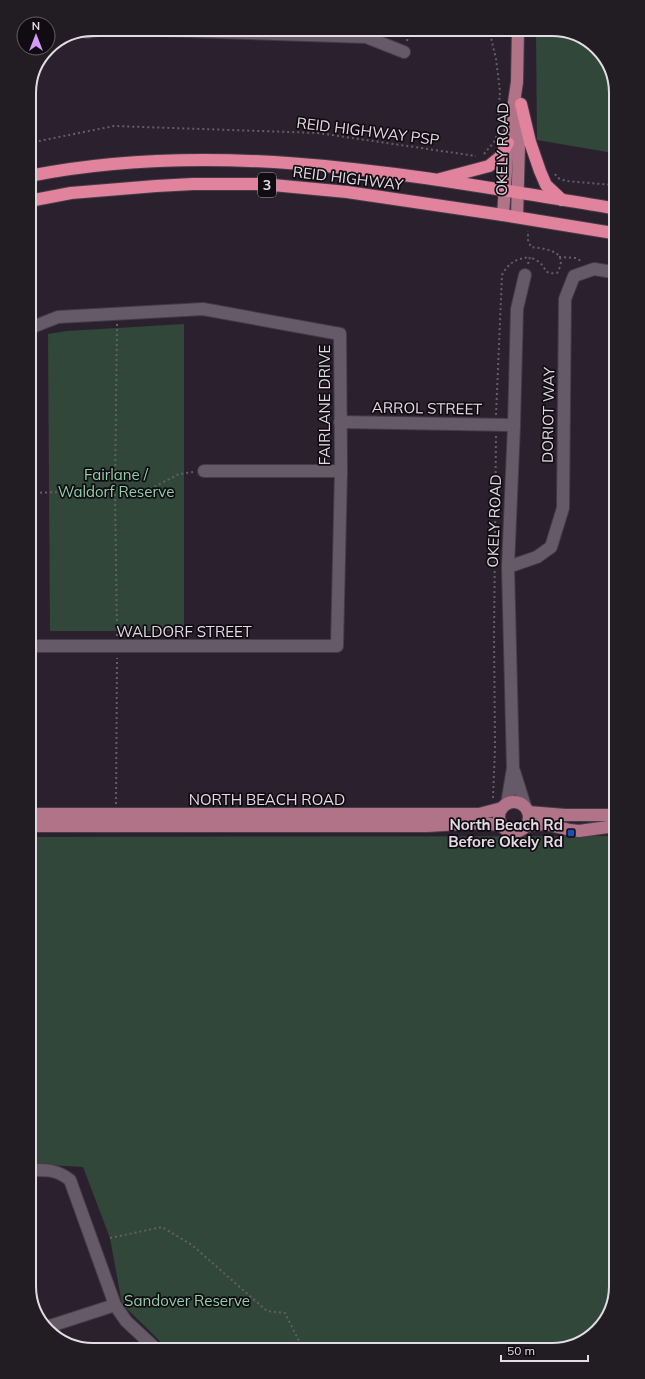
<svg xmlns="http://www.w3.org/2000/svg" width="645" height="1379" font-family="Mulish,sans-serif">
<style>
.green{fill:#304739}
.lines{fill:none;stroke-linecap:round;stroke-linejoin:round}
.minor-casing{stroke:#463c48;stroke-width:14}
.major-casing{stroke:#463c48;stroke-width:14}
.highway-casing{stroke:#463c48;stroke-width:14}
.path{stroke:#675d69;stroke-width:2;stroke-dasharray:2 3;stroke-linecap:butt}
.minor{stroke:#665a69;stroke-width:12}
.major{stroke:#b07388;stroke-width:12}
.highway{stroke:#e1839c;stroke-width:12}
.transit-dot{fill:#1a4fb4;stroke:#110c12;stroke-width:1.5}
.labels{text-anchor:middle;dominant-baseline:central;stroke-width:3.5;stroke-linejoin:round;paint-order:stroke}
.shield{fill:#110c12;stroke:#a59ea6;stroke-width:1}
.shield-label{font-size:14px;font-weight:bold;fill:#e4dce5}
.street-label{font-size:15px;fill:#e4dce5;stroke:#110c12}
.park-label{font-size:15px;fill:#91d0ab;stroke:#110c12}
.poi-label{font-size:15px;font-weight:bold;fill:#e4dce5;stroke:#110c12;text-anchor:end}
.rim{fill:none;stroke:#e4dce5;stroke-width:2}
</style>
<rect width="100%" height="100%" fill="#2b212e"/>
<g class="green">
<polygon points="536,29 556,29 591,42 613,72 613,153 537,140"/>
<polygon points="184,324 184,631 50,631 48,334 67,331"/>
<polygon points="615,836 616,1286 603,1325 573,1347 168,1349 122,1304 110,1238 83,1167 32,1164 31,837"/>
</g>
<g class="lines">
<g class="minor-casing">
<g id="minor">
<polyline points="131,29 366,37 404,52"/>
<polyline points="87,32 103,29"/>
<polyline points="30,328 58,317 203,309 340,334 341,471 337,646 31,646"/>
<polyline points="340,422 514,425"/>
<polyline points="204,471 341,471"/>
<polyline points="508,567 537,557 551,547 563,508 565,299 574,276 594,269 613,272"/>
<polyline points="514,771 525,806"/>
<polyline points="507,804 513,768 508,567 514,425 517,309 525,275"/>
<path d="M32 1170C49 1170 57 1170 70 1180L115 1305 126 1321 156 1349"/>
<polyline points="47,1327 115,1305"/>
</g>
</g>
<g class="major-casing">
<g id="major">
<polyline points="503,215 508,143 517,82 518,29"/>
<polyline points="517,217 520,110"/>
<circle cx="514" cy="817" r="15"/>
<polyline points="528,812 565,815 615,815"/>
<polyline points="31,814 479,814 502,808"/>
<polyline points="31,826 427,826 477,823 502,825"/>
<polyline points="525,826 545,824 570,830 579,831 615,826"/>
</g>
</g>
<g class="highway-casing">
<g id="highway">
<polyline points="521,104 530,142 540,171 546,185 562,200"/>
<path d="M29 176C224 137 421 177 613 208"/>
<polyline points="440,179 489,166 499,158 508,143"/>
<polyline points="29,201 71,193 156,186 193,184 262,184 347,192 503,215 613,233"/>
</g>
</g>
<g class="path">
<polyline points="489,29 496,59 500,91 498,123"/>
<polyline points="407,41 409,33 490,32"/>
<polyline points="29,143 114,126 318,133 476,156"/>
<polyline points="484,154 494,142 497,135"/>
<polyline points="555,174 558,178 566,181 613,185"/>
<polyline points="559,257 576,258 581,261"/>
<path d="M528 264 530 257C532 258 536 260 539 262 547 268 543 275 557 273 570 251 547 249 531 247L528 240V231"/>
<path d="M496 415 502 275C509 262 516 259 530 257"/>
<polyline points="30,493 150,489 179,474 193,472"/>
<polyline points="117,636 115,491 117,324"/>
<polyline points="493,798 495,748 494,637 496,435"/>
<polyline points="116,804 117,658"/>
<polyline points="110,1238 162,1227 192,1245 267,1311 285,1313 299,1341 305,1348"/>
</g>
<use href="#minor" class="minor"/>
<use href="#major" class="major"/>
<use href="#highway" class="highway"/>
</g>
<rect class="transit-dot" x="567" y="829" width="8" height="8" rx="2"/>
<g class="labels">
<rect class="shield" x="258" y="173" width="18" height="24" rx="3"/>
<g class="shield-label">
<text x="267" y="185">3</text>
</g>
<g class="street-label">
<text transform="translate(368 131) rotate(7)">REID HIGHWAY PSP</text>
<text transform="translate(502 149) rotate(-89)">OKELY ROAD</text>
<text transform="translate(348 178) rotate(7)">REID HIGHWAY</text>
<text transform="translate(324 405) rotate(-90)">FAIRLANE DRIVE</text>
<text transform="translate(427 408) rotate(1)">ARROL STREET</text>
<text transform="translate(548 415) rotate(-89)">DORIOT WAY</text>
<text transform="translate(494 521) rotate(-88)">OKELY ROAD</text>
<text x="184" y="631">WALDORF STREET</text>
<text x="267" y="799">NORTH BEACH ROAD</text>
</g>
<g class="park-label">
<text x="116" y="474">Fairlane /<tspan x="116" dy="17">Waldorf Reserve</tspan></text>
<text x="187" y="1300">Sandover Reserve</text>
</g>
<g class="poi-label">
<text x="563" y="824">North Beach Rd<tspan x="563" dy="17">Before Okely Rd</tspan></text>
</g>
</g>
<path d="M0 0H645V1379H0ZM93 36H552A57 57 0 0 1 609 93V1286A57 57 0 0 1 552 1343H93A57 57 0 0 1 36 1286V93A57 57 0 0 1 93 36Z" fill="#221d23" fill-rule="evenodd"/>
<path class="rim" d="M93 36H552A57 57 0 0 1 609 93V1286A57 57 0 0 1 552 1343H93A57 57 0 0 1 36 1286V93A57 57 0 0 1 93 36Z"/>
<g transform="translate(36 36)"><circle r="19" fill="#110c12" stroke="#655f66"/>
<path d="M0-3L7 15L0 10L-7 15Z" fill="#d69bfa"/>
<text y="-6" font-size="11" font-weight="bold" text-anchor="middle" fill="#e4dce5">N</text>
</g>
<path d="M501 1355v6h87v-6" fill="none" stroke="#e4dce5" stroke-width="2"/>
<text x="507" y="1355" font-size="12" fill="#e4dce5" stroke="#110c12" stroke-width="3" paint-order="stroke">50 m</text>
</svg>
